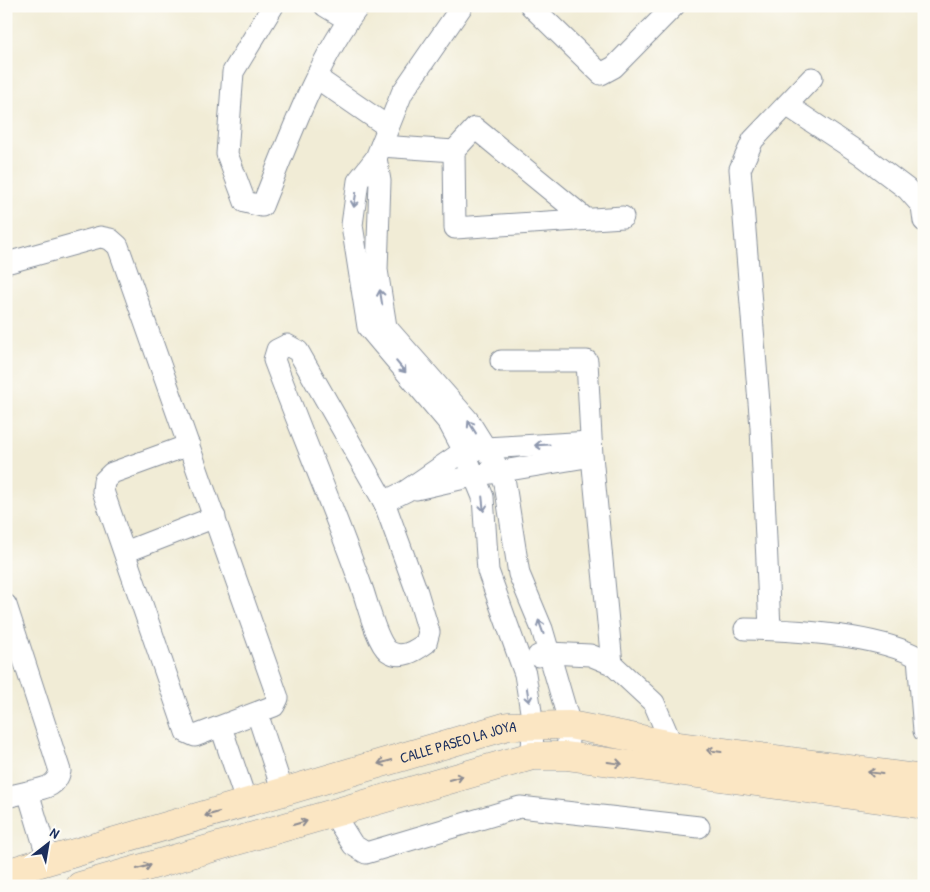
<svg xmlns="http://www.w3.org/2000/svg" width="930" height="892" font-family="'Patrick Hand',sans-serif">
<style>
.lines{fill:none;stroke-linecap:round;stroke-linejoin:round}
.street-casing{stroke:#868e9a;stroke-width:23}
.secondary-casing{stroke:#868e9a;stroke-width:29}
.street{stroke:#fff;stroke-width:21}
.secondary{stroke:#fbe6c3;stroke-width:28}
.oneway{stroke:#8d97ae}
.oneway2{stroke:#8b8a90}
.labels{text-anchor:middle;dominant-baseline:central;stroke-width:4;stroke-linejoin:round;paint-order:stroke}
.street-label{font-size:15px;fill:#1b2f5e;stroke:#fdfcf7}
</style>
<rect width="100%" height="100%" fill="#fdfcf7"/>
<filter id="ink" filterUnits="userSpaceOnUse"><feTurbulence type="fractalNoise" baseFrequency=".02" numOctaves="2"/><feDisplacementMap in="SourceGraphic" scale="10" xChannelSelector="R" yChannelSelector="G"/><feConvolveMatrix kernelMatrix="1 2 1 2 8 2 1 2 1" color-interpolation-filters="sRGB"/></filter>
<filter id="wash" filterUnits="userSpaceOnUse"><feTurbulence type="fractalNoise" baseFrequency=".0096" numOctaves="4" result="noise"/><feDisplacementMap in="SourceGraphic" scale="20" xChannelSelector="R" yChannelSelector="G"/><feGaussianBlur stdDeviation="1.12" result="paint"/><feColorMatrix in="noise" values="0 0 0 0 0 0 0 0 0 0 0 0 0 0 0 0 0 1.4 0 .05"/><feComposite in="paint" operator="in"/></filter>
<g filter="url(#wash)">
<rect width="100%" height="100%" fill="#f1ecd6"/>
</g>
<g filter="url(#ink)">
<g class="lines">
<g class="street-casing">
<g id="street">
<path d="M273 6 233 72 227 154 245 202 262 206C287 144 318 58 359 6"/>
<polyline points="325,6 348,20"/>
<polyline points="462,6 402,93 376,158 358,181 352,225 368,327 449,423 464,451 483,497 488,571 525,674 533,724 532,756"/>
<polyline points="531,6 601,74 614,67 674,6"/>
<polyline points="317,78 388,127"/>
<polyline points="788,106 862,155 907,189 922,206 924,221"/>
<polyline points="381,146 454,151"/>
<polyline points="376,158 380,181 377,270 386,327 468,420 500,471 505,484 519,574 542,629 570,725 566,756"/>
<polyline points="586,219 475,128 454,151 455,228 623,217"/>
<polyline points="10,262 100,237 110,239 118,246 278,698 274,706 195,736 186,732 103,491 104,481 112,473 189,445"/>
<path d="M287 345 298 351 384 502 417 592 429 632 426 643C415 651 401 660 388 651 377 642 368 606 363 591 336 514 303 437 274 360L277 350Z"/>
<polyline points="501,361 587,361 592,456 612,664"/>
<polyline points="416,489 473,476 592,456"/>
<polyline points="384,502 406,491 464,451 485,448 591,442"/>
<polyline points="125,552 215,517"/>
<path d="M6 605 60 771C56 788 43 788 28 792"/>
<path d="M745 629C792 630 884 634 924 661"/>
<polyline points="770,629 761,427 740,169 753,140 812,78"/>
<polyline points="538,656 549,653 590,655 612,664 654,703 672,745"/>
<polyline points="918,657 924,731"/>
<polyline points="257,713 283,792"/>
<polyline points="221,727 247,804"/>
<polyline points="6,797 28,792 49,862"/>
<polyline points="333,813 353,845 366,853 520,807 699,827"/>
</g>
</g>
<g class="secondary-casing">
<g id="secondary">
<path id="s1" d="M6 873 508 726 570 725 672 745 924 779"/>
<polyline points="80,886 532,756 566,756 924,805"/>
</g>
</g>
<use href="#street" class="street"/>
<use href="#secondary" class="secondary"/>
</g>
<defs><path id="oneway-shaft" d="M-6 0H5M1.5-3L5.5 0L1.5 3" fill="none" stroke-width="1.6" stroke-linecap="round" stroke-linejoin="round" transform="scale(1.25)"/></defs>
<g class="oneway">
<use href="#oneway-shaft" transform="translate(355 200) rotate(99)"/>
<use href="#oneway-shaft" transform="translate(381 297) rotate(-99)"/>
<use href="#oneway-shaft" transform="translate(401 367) rotate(50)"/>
<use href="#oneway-shaft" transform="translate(472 427) rotate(-122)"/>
<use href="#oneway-shaft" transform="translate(542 445) rotate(177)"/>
<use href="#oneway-shaft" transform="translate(483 504) rotate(84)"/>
<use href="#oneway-shaft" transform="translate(541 627) rotate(-110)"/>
<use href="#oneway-shaft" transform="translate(528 695) rotate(81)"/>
</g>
<g class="oneway2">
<use href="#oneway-shaft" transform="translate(714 751) rotate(-172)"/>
<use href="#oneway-shaft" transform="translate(385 762) rotate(164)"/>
<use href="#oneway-shaft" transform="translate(615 763) rotate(8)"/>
<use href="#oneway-shaft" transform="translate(875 773) rotate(-172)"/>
<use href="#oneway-shaft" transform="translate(456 778) rotate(-16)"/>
<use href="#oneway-shaft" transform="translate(212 814) rotate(164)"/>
<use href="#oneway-shaft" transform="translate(300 823) rotate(-16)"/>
<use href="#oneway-shaft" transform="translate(144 867) rotate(-16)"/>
</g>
</g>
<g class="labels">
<g class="street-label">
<text stroke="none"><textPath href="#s1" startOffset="471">CALLE PASEO LA JOYA</textPath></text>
</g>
</g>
<rect width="930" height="892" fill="none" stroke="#fdfcf7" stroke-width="25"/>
<g transform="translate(48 844) rotate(31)" stroke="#fdfcf7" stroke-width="4" paint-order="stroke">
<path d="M0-4L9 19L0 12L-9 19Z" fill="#1b2f5e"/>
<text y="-8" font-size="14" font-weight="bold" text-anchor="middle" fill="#1b2f5e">N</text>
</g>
</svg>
